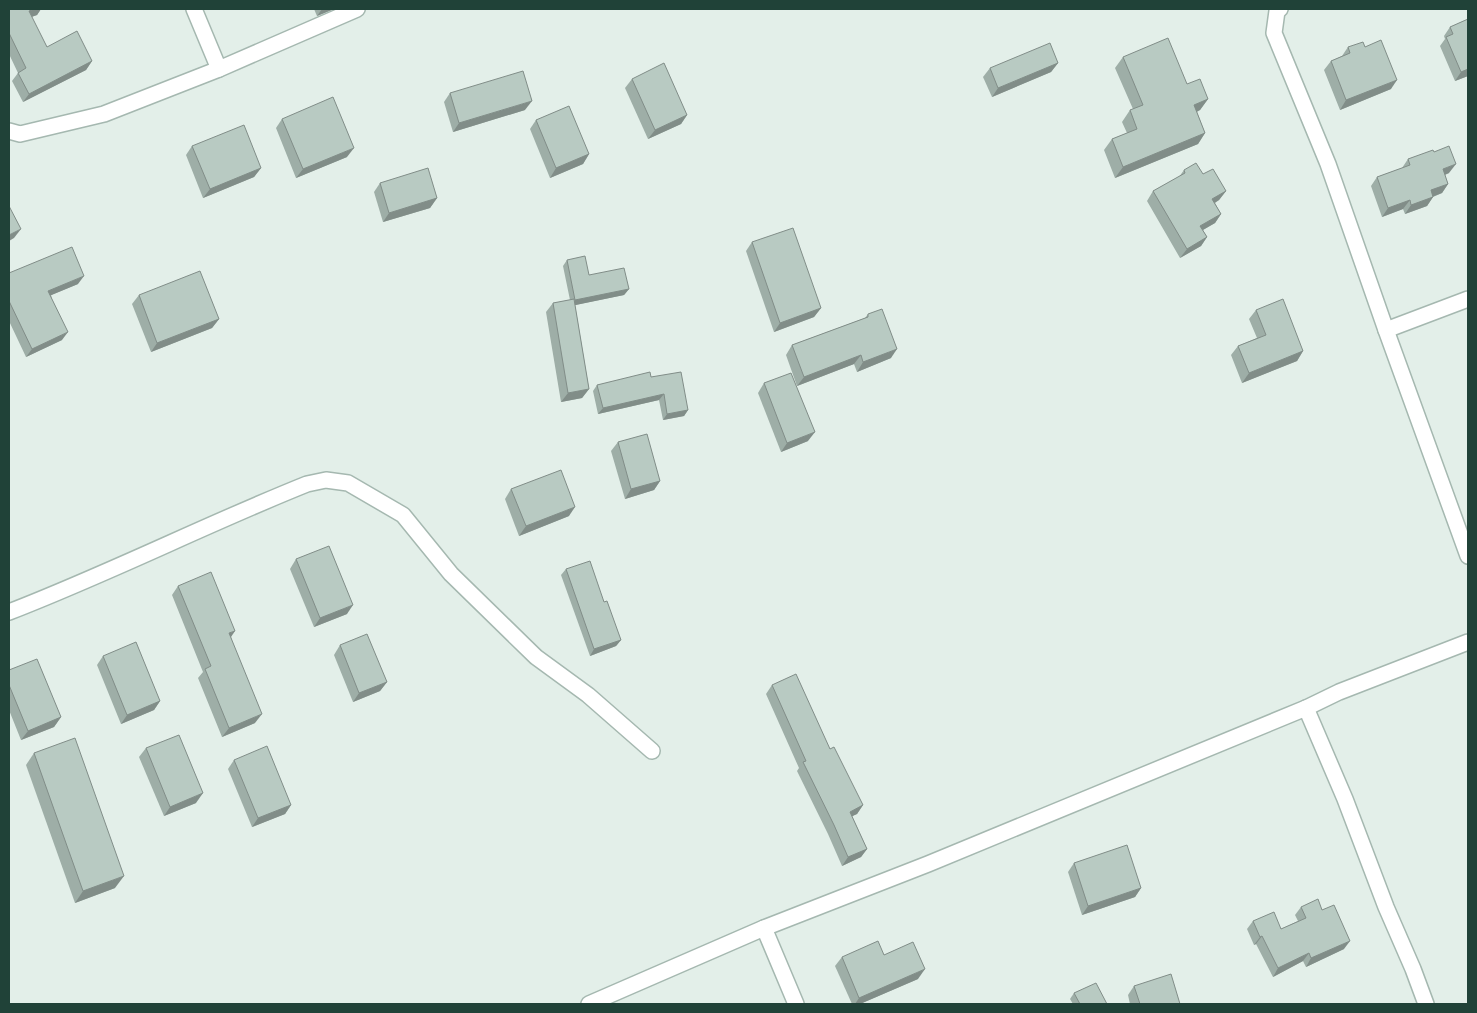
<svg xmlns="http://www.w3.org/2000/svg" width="1477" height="1013" font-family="'Public Sans',sans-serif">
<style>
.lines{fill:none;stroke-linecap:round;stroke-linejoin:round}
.street-casing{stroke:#a5b8b0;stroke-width:18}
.street{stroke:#fff;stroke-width:15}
.wall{fill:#9eaea7}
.shaded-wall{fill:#818d88}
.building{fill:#b8cac2;stroke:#818d88}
</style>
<rect width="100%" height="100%" fill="#e3efe9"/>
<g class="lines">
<g class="street-casing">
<g id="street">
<polyline points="194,9 219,69"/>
<polyline points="1280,9 1277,11 1274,33 1328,164 1386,330 1468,556"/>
<polyline points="9,131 20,134 104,114 219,69 357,9"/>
<polyline points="1386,330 1468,299"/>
<path d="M9 612C110 573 207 524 307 484L326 480 348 483 403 515 451 574 536 657 588 695 652 751"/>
<polyline points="1306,708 1345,799 1386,907 1413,969 1426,1004"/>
<polyline points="764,928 796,1004"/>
<polyline points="589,1004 764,928 928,864 1306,708 1339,692 1468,642"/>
</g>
</g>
<use href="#street" class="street"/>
</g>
<g class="wall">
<polygon points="9,9 41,9 37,15 31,17 47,47 92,61 86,70 23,102 12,81 18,73 9,54"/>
<polygon points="314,9 334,9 317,16"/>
<polygon points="1468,19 1468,76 1455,81 1440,46 1445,39 1444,36 1450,27"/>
<polygon points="1348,47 1365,47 1391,89 1340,110 1324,70 1331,61 1342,56"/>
<polygon points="1123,57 1187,84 1208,99 1200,110 1197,112 1205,133 1198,144 1115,178 1104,150 1112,139 1127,133 1122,122 1130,110 1133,109 1115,68"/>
<polygon points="1058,63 1051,72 992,97 983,77 990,68"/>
<polygon points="632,79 687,115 681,124 648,139 625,88"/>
<polygon points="450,93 525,110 453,132 444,102"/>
<polygon points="282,119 347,157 296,178 276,128"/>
<polygon points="536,120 589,154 583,164 550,178 530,129"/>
<polygon points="192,146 261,168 254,177 203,198 186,155"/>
<polygon points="1434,152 1449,173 1445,175 1448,184 1442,193 1433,197 1427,206 1405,214 1403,209 1382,217 1371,186 1377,177 1402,168 1408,159"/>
<polygon points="1184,170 1203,174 1226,191 1219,200 1215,203 1221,214 1215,223 1203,230 1207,237 1201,246 1180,258 1147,201 1153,191 1179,177"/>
<polygon points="380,183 437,198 430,208 383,222 374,192"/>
<polygon points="752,242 821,308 814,317 774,332 746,251"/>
<polygon points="567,260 589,275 629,289 624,295 575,305 589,389 582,398 561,402 546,312 553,303 570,300 563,266"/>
<polygon points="9,273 78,284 51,295 62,340 26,357 9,321"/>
<polygon points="139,295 219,319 212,328 151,352 132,304"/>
<polygon points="1256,310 1303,351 1297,361 1242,383 1231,355 1238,346 1257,338 1249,319"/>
<polygon points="868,314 891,358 857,372 854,364 797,386 786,355 792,345 865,318"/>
<polygon points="651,377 688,410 684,416 663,420 659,400 598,414 593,391 597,385"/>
<polygon points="764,383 808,441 781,452 758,393"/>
<polygon points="618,442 660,481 654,490 625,499 611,451"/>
<polygon points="511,489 569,516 519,536 505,499"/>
<polygon points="296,559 347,614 314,627 290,569"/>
<polygon points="566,569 621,640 616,646 590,656 561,575"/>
<polygon points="178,586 231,637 255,723 222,737 198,678 203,672 172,595"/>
<polygon points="340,645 387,682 380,691 353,702 334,655"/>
<polygon points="103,656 160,701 154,710 121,724 97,665"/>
<polygon points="9,670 61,717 54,727 21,740 9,710"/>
<polygon points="772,685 830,749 863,805 857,814 852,816 867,849 861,857 842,866 828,834 797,771 799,768 766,694"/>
<polygon points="146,748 196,803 164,816 139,757"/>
<polygon points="34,753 115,888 75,903 26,765"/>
<polygon points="234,760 291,805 285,814 252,827 228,769"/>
<polygon points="1074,863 1141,888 1135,897 1082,915 1068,872"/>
<polygon points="1301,907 1322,910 1344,949 1306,967 1303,961 1273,977 1256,944 1254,945 1247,929 1253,921 1281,929 1298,921 1295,915"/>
<polygon points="884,955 918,979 860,1004 852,1004 835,966 842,957"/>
<polygon points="1134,986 1180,1004 1130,1004 1128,995"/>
<polygon points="1074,993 1107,1004 1073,1004 1070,999"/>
</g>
<g class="shaded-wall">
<polygon points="35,9 41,9 37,15 23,20 29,11"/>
<polygon points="322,9 334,9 317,16"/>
<polygon points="92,61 86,70 23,102 29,94"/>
<polygon points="1058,63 1051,72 992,97 998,88"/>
<polygon points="1468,69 1468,76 1455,81 1461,72"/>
<polygon points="1397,80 1391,89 1340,110 1346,100"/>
<polygon points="1208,99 1200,110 1186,116 1194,105"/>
<polygon points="532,101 525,110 453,132 459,123"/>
<polygon points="687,115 681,124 648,139 655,130"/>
<polygon points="1205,133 1198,144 1115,178 1123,167"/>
<polygon points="354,148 347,157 296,178 303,169"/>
<polygon points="589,154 583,164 550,178 556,168"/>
<polygon points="1456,164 1449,173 1436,178 1443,169"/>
<polygon points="261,168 254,177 203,198 210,189"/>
<polygon points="1448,184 1442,193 1424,200 1431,190"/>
<polygon points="1226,191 1219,200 1206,208 1212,199"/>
<polygon points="1433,197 1427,206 1405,214 1411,205"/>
<polygon points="437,198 430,208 383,222 389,213"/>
<polygon points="1410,200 1403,209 1382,217 1388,208"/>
<polygon points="1221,214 1215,223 1194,235 1200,226"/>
<polygon points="21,229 14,238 9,241 9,235"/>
<polygon points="1207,237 1201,246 1180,258 1187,249"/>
<polygon points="84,276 78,284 42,299 48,291"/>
<polygon points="629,289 624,295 571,306 575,300"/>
<polygon points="821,308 814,317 774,332 780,323"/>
<polygon points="219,319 212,328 151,352 157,343"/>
<polygon points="68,332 62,340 26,357 32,349"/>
<polygon points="897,349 891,358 857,372 863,362"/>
<polygon points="1303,351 1297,361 1242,383 1249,373"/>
<polygon points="861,355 854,364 797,386 804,377"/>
<polygon points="589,389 582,398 561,402 568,393"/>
<polygon points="664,394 659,400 598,414 603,408"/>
<polygon points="688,410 684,416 663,420 667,414"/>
<polygon points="815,432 808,441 781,452 787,443"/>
<polygon points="660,481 654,490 625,499 631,489"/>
<polygon points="575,507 569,516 519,536 526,526"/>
<polygon points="353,605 347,614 314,627 320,618"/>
<polygon points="235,631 229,640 229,633"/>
<polygon points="621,640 616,646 590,656 594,649"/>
<polygon points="387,682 380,691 353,702 359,693"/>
<polygon points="160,701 154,710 121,724 127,715"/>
<polygon points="262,714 255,723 222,737 229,728"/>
<polygon points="61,717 54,727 21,740 28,731"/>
<polygon points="203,793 196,803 164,816 170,807"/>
<polygon points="291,805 285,814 252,827 258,818"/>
<polygon points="863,805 857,814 844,820 850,812"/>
<polygon points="867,849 861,857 842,866 848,857"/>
<polygon points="124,876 115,888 75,903 83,891"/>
<polygon points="1141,888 1135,897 1082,915 1088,906"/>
<polygon points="1262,936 1256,944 1254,945 1260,937"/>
<polygon points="1350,941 1344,949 1306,967 1311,958"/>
<polygon points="1309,953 1303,961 1273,977 1278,968"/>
<polygon points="925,969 918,979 860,1004 855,1004 859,998"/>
</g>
<g class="building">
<polygon points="9,9 35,9 29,11 47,47 77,31 92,61 29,94 18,73 26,68 9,33"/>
<polygon points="1468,19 1468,69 1461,72 1446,37 1453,34 1450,27"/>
<polygon points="1168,38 1187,84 1200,79 1208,99 1194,105 1205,133 1123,167 1112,139 1137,129 1130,110 1143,105 1123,57"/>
<polygon points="1381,40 1397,80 1346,100 1331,61 1350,53 1348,47 1363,42 1365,47"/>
<polygon points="1050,43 1058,63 998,88 990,68"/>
<polygon points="664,63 687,115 655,130 632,79"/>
<polygon points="523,71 532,101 459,123 450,93"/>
<polygon points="333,97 354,148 303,169 282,119"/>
<polygon points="569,106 589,154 556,168 536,120"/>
<polygon points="244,125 261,168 210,189 192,146"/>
<polygon points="1449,146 1456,164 1443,169 1448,184 1431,190 1433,197 1411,205 1410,200 1388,208 1377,177 1410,165 1408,159 1433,150 1434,152"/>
<polygon points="1196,163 1203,174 1213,169 1226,191 1212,199 1221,214 1200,226 1207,237 1187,249 1153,191 1185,173 1184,170"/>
<polygon points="428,168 437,198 389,213 380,183"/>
<polygon points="9,206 21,229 9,235"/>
<polygon points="793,228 821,308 780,323 752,242"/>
<polygon points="72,247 84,276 48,291 68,332 32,349 9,301 9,273"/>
<polygon points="585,256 589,275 624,268 629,289 575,300 567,260"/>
<polygon points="200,271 219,319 157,343 139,295"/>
<polygon points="574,299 589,389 568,393 553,303"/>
<polygon points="1283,299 1303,351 1249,373 1238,346 1266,335 1256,310"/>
<polygon points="882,309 897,349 863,362 861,355 804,377 792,345 868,317 868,314"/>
<polygon points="650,372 651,377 681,372 688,410 667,414 664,394 603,408 597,385"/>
<polygon points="791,373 815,432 787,443 764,383"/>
<polygon points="647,434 660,481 631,489 618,442"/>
<polygon points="561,470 575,507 526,526 511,489"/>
<polygon points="329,546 353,605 320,618 296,559"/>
<polygon points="590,561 604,602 607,601 621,640 594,649 566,569"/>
<polygon points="211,572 235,631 229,633 262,714 229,728 205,669 211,666 178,586"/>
<polygon points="367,634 387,682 359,693 340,645"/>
<polygon points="136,642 160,701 127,715 103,656"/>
<polygon points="37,659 61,717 28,731 9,685 9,670"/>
<polygon points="796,674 830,749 834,747 863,805 850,812 867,849 848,857 834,825 803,762 806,761 772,685"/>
<polygon points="179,735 203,793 170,807 146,748"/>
<polygon points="75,738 124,876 83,891 34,753"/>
<polygon points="267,746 291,805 258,818 234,760"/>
<polygon points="1127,845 1141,888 1088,906 1074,863"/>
<polygon points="1318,899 1322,910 1334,905 1350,941 1311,958 1309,953 1278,968 1262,936 1260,937 1253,921 1274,912 1281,929 1306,918 1301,907"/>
<polygon points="878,941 884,955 913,942 925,969 859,998 842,957"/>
<polygon points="1171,974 1180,1004 1140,1004 1134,986"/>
<polygon points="1096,983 1107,1004 1080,1004 1074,993"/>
</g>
<rect width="1477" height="1013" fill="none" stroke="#204238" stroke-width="20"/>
</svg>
